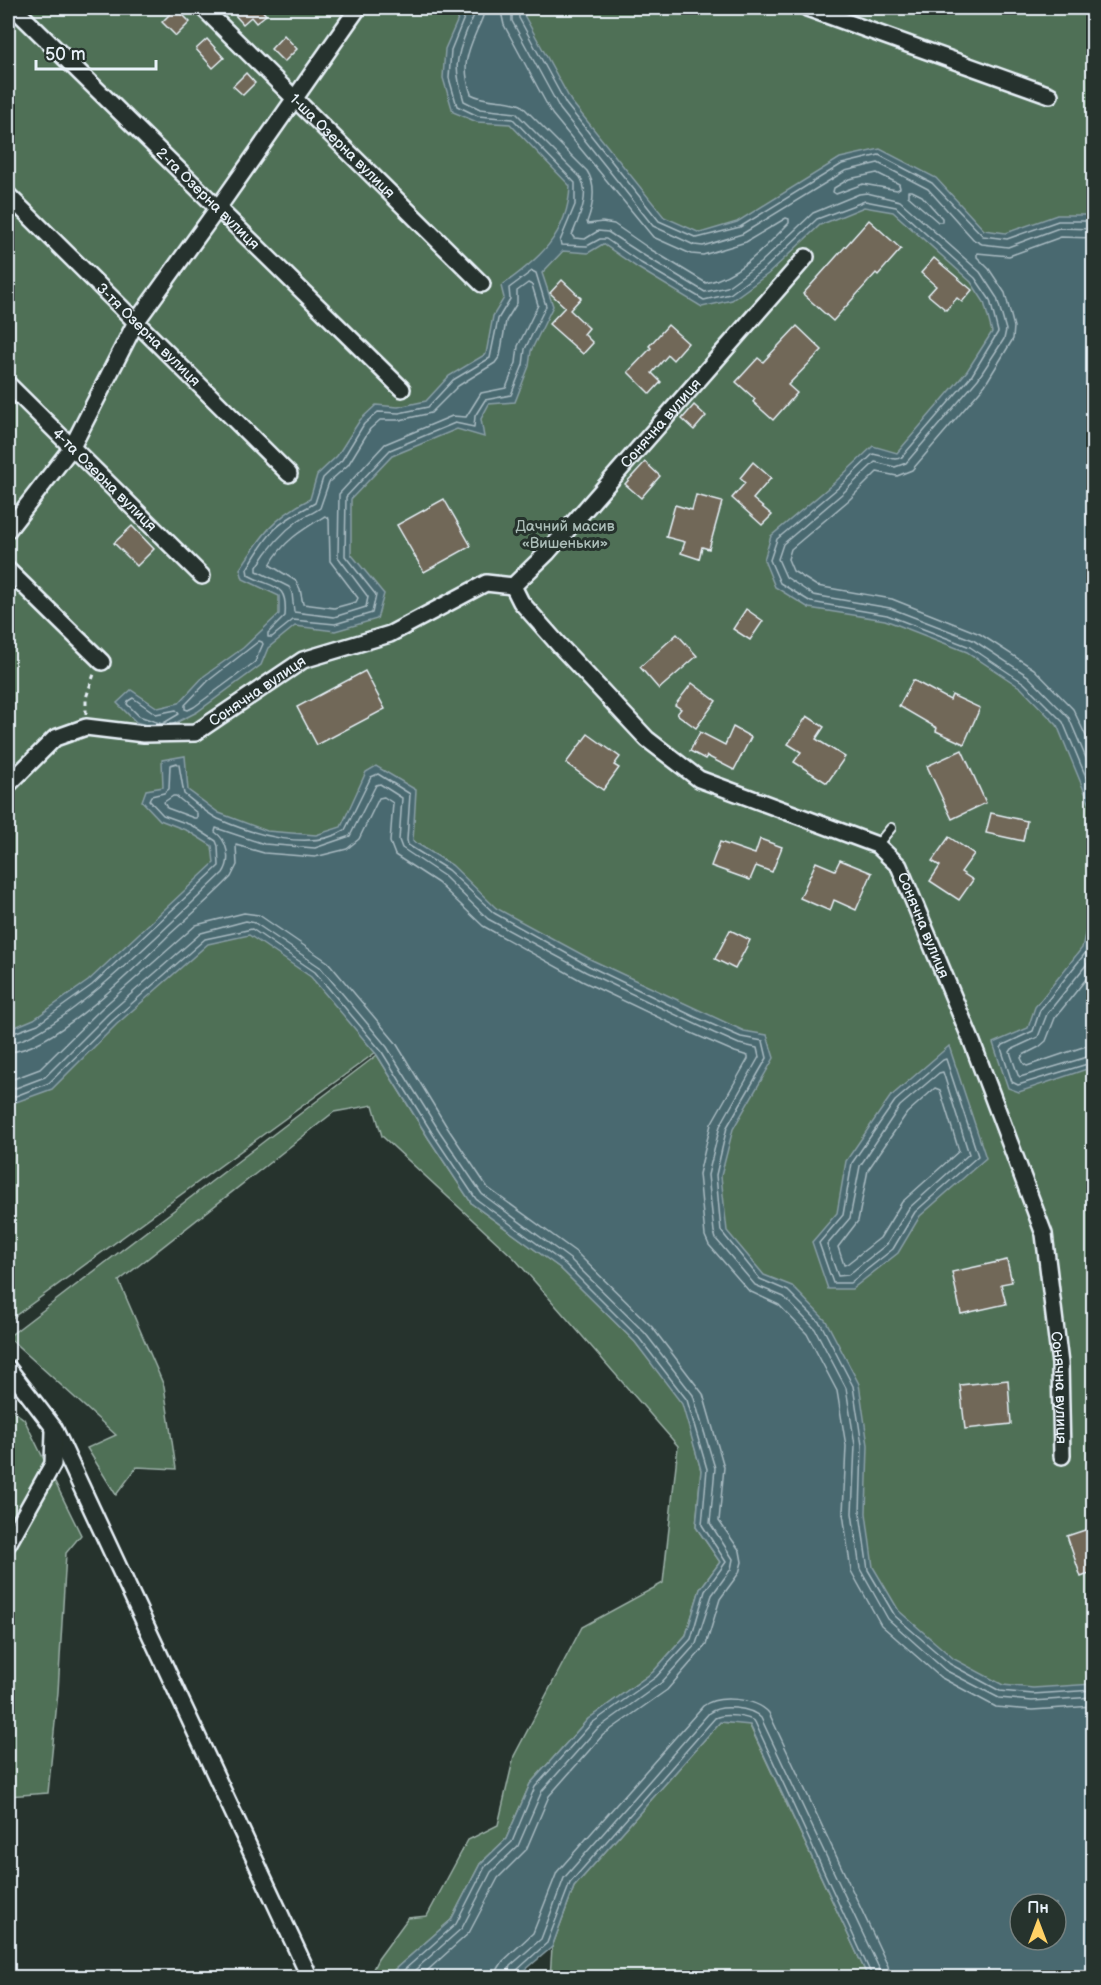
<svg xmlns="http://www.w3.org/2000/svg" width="1101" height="1985" font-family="'Balsamiq Sans',sans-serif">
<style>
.green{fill:#506f57;stroke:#9cb0a8;stroke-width:1.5}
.water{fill:#4a6970;stroke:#899fa6;stroke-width:1.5;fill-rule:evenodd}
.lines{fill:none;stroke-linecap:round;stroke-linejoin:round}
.shore{stroke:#a9bbc2;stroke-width:1.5}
.building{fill:#716859;stroke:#e8f1f8;stroke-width:1.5}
.lane-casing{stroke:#e8f1f8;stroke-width:12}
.street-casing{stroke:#e8f1f8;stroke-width:20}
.path{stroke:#e8f1f8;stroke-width:3;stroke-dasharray:4.5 4.5;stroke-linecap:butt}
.lane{stroke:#26332d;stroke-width:8}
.street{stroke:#26332d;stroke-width:15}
.labels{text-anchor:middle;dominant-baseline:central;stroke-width:6;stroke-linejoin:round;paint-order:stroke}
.street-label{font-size:15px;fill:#e8f1f8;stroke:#26332d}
.park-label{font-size:15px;fill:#abbdb8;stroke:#26332d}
</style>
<rect width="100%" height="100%" fill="#26332d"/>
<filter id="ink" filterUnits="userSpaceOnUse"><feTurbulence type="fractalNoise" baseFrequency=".0167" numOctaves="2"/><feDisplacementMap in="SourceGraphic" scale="12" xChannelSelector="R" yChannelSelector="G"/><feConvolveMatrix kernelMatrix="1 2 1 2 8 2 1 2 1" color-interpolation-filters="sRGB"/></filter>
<g filter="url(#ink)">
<g class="green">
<polygon points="8,8 1093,8 1093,1720 930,1708 398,1036 8,1321"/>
<polygon points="377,1055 429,1139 472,1204 560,1268 635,1342 683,1404 701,1470 696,1527 720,1562 700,1589 686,1635 653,1672 588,1719 530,1784 506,1839 480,1864 451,1920 386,1977 369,1977 378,1959 408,1918 427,1916 468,1840 498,1825 514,1756 582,1627 663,1583 678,1446 515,1259 382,1136 373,1105 334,1112 119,1281 164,1386 176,1469 137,1467 116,1495 87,1448 116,1435 8,1337"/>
<polygon points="8,1407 24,1419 81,1535 66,1553 58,1692 48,1793 8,1796"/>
<polygon points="720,1722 749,1724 868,1977 550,1978 552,1947 574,1887"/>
</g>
<g class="water">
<path d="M463 8H526L524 15 571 101 664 217 700 233 737 222 840 158 880 149 936 178 984 230 1006 233 1057 215H1093V820L1090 805 1057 725 1021 688 967 652 885 620 809 608 775 587 764 560 771 536 834 483 873 446 897 453 967 371 992 332 984 302 971 282 893 212 864 207 820 225 768 274 732 300 702 307 638 268 603 244 588 253 563 251 542 273 553 306 531 351 529 366 515 402 489 404 481 419 484 437 457 429 392 456 351 499V554L384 594 377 619 335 631 295 626 268 648 261 665 197 712 162 730 136 722 117 703 131 690 158 708 179 703 204 676 243 648 279 614V596L243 579 240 569C262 535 273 518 310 499L317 475 337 456 360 420 376 405 398 407 426 401 449 376 486 354 493 316 504 298 501 286C538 260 568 235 570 186L510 124 477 122 453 112 443 78 445 49Z"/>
<path d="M185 756 188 790 219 813 267 831 316 835 341 827 366 772 376 766 416 790 413 841 452 865 496 908 592 960 744 1031 767 1035 774 1058 733 1129 721 1176 727 1231 764 1275 792 1286 826 1321 859 1384 868 1445 866 1513 873 1567 899 1611 954 1659 1003 1685 1033 1688 1093 1684V1977H868L750 1725 720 1722 574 1887 552 1947 517 1977H386L451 1920 480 1864 506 1839 530 1784 588 1719 653 1672 686 1635 700 1589 720 1562 696 1527 701 1470 682 1404 635 1342 560 1268 472 1204 429 1139 377 1055 311 977 249 935 208 944 117 1024 52 1089 8 1105V1030L34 1019 88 981 214 863 212 846 188 831 160 820 142 801 146 790 163 787 162 760ZM1020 1904H1056V1940H1020Z"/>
<polygon points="1093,898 1093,1067 1019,1092 1008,1088 993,1043 1028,1028 1035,1007 1082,948"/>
<polygon points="949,1046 986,1158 920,1216 898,1253 852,1289 828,1289 812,1242 837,1213 846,1161 890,1097"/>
</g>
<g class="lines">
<g class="shore">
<polyline points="468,8 451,50 449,78 457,106 478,116 513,119 575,183 575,205 560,241 561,245 587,246 600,239 606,239 641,263 704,300 730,294 764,269 817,219 865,201 896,207 975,278 990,300 998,332 972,375 901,458 895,459 873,454 838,488 777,539 770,560 780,583 811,602 887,615 970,647 1024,683 1063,722 1094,796"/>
<path d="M476 8C475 16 470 23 467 30 455 60 454 69 464 101L480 109 516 113 580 177C591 194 579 218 572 235L574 238 585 239 598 231 608 232 645 256 705 292 727 287 760 263 813 213 859 194 867 193 900 201 980 272 997 298 1006 330 1004 339 978 379 906 463 895 467 875 462 843 493 783 544 778 559 786 577 813 595 890 608 973 640 1028 676 1069 718 1094 777"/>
<path d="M485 8C484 16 481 22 477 30 466 55 462 67 471 94 487 103 505 98 521 105L587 171C597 186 593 206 587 222L588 224 602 222 614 224 650 249 706 283C740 276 766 246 789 223V219L786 218 746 242 703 255 691 254 653 237 552 114 504 25 502 16V8"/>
<polyline points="512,8 512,21 560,109 653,226 694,245 703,246 742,234 845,171 878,163 928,189 974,240 982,244 1008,247 1059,228 1094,229"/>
<polyline points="519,8 519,18 566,104 659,221 697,238 740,227 842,164 879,155 932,183 983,236 1007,239 1058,221 1094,221"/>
<polygon points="877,173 899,184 900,188 897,190 863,184 836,194 833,192 834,188 849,179"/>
<polygon points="908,191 912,191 922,196 942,218 942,222 938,222 908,196"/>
<polyline points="1094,238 1061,237 1009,256 977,253 977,257 989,269 1005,293 1014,327 1013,339 985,385 912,470 897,476 877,472 849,500 791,549 788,559 793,571 817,586 892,599 980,634 1034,669 1073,709 1094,753"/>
<path d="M532 271 536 273 546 306 525 349 523 365 511 395 485 400 475 416 474 427 455 423 390 450 346 497 345 556 376 595 372 613 335 624 293 620 272 637H268V633L285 616C288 582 273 589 248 575L247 569C255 556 264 540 275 529 286 518 301 511 315 503L323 478 342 460 364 424 378 412 399 413 428 407 453 380 490 358 498 319 510 299 509 288Z"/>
<path d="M528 283 532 285 538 305 518 346 516 363 506 388 481 393 466 417 452 416 385 444 339 494 338 557 368 597 366 607 334 617 294 612 292 593 289 587 257 571V567C268 549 281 533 299 520 306 515 314 513 320 508L329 482 348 465 370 429 380 420H400L431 413 458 386 495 363 500 356 506 321 517 303V291Z"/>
<path d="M325 516 329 519 330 561 358 598 356 602 334 608 303 604 300 589 296 581 270 565C283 541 302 530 325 516Z"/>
<polygon points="259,641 262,642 263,644 255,662 194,707 188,710 185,709 185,705 208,681"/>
<polygon points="133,698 156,714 176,710 179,714 162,724 139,716 127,704 128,701"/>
<polygon points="173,796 176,796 197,813 197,818 194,818 167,808 164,802"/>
<polyline points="1094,925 1087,951 1040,1010 1033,1031 1003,1045 1001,1048 1012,1082 1018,1085 1094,1062"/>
<polyline points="1094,955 1047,1014 1038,1037 1012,1049 1010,1052 1018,1075 1020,1077 1094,1055"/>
<polyline points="1094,969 1055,1018 1046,1041 1039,1047 1023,1055 1021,1058 1024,1064 1027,1066 1086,1046 1094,1046"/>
<path d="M8 1035 38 1024 92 985 219 866 218 846 216 841 191 825 163 815 149 800 151 796 164 793 169 789 170 765 177 763 179 765 184 794C194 802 206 813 218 819 252 834 311 852 345 830L371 777 378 774 410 794 407 840 408 845 448 870 494 913 589 966 695 1017 741 1037 763 1041 767 1058 727 1127 716 1175 721 1231 760 1279 788 1291 821 1324 853 1386 862 1445 860 1513 868 1570 895 1616 950 1664 1000 1691 1033 1694 1094 1690"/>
<path d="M8 1043C57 1040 184 910 223 873 232 860 227 840 215 832L216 828 264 844 315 848 350 836 376 785 380 784 402 798 399 840 402 848 444 876 488 919 586 972 714 1033 739 1044 757 1048 759 1057 720 1126 708 1175 714 1232 716 1239 755 1285 784 1297 815 1329 846 1388 855 1445 852 1513 860 1569 888 1619 945 1670 999 1698 1032 1701 1094 1697"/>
<path d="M8 1052C53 1051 137 966 170 934 191 915 212 897 231 877L237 865 236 845 264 853 315 857 347 849 359 839 379 798 384 797 393 803 390 842 395 855 438 883 483 926 582 981 689 1032 735 1052 748 1056V1059L711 1124 699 1174 705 1236 709 1245 749 1291 779 1305 807 1334 837 1391 846 1446 843 1513 851 1571 881 1625 940 1677 996 1707 1032 1710 1094 1706"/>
<polygon points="946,1059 978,1156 915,1212 893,1249 850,1283 833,1283 819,1243 843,1215 852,1163 895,1101 943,1060"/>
<polygon points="943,1072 969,1154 909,1208 887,1244 848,1275 838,1276 827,1245 850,1218 860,1166 900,1106 939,1073"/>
<polyline points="8,1081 40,1069 102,1008 196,925 244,913 259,915 328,962 396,1043 447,1127 488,1188 576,1252 652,1327 703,1394 724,1467 719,1521 740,1551 742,1562 739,1573 720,1599 706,1645 667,1690 603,1735 549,1796 526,1850 498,1878 469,1933 419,1978"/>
<polygon points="935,1088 940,1090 959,1151 902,1202 880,1238 847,1264 844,1265 838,1247 858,1221 868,1170 907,1113"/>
<polyline points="8,1091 45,1077 108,1014 201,933 246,921 255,923 320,967 387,1047 440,1132 482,1194 570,1259 645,1333 693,1395 715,1468 710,1523 733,1559 731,1569 712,1595 696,1644 661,1683 597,1729 542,1791 518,1846 491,1872 462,1928 406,1978"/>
<polyline points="8,1099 49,1083 113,1020 205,939 252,929 315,972 382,1052 434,1136 476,1199 565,1264 639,1338 687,1400 707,1469 702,1525 726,1562 705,1591 691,1639 656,1677 592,1723 535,1787 512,1842 485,1867 456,1924 395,1978"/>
<path d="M497 1978 498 1969 503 1961 533 1933 557 1872 703 1706C718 1694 756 1698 769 1713L888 1966 890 1978"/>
<path d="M506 1978 510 1966 541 1939 564 1878 709 1713C720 1704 751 1707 761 1718L880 1970 881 1978"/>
<path d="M514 1978 516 1971 547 1943 570 1883 715 1718C724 1713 748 1716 755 1722L873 1978"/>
</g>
</g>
<g class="building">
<polygon points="176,8 190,22 176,36 162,22"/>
<polygon points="241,8 263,8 261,9 266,15 256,23 251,17 243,24 234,14"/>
<polygon points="284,35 297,49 284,62 271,49"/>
<polygon points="207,39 224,58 213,68 196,49"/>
<polygon points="246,73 255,83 243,95 233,86"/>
<polygon points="869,220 901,249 878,275 876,273 833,321 803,294"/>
<polygon points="934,258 972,290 962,302 957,298 946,310 928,295 936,286 921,273"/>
<polygon points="562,280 581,298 570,310 589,328 584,334 593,343 583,354 549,324 565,307 550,293"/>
<polygon points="668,325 688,343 673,360 668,355 652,373 661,382 650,394 628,372 651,348 649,346"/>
<polygon points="797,326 822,350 788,385 797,393 773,420 753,402 755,399 736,382 758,358 763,362"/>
<polygon points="694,405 706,416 694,430 682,419"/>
<polygon points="645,462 660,476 641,498 625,484"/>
<polygon points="753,462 771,478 753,499 772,515 762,525 732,498 745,483 740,478"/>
<polygon points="696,495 722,502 709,549 702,547 699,559 681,553 685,542 666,537 675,505 692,510"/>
<polygon points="444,499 471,546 424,572 397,525"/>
<polygon points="132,526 154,549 137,566 114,543"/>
<polygon points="746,609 763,621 750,640 733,629"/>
<polygon points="677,634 697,656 659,689 640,667"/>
<polygon points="365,671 385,709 317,745 297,707"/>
<polygon points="913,680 950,700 952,695 980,708 964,744 936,731 937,728 899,706"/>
<polygon points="692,683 716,701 696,728 677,714 681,709 675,705"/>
<polygon points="807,716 824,727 816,739 845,757 827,783 794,762 801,752 788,744"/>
<polygon points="733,727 751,737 734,770 707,756 705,759 690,751 700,732 725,745"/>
<polygon points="588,734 620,757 614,765 619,768 603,790 566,763"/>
<polygon points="962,750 986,803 952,819 927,766"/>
<polygon points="991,813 1027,821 1023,841 986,833"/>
<polygon points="949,837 974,854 961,872 973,880 959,900 930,881 940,866 932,861"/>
<polygon points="760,839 782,847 772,872 756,866 750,880 711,866 720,842 755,854"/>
<polygon points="840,860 872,873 856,910 834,900 830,911 800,898 816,862 835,870"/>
<polygon points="730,930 750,940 735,969 715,959"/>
<polygon points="1007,1260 1012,1282 1001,1284 1006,1304 961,1314 952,1272"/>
<polygon points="1008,1380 1011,1424 965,1429 960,1385"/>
<polygon points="1094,1527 1094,1572 1081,1577 1067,1536"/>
</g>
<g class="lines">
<g class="lane-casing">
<polyline id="lane" points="877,845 891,828"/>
</g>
<g class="street-casing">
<g id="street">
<path id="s1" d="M14 8 402 389"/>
<path id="s2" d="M203 8 482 284"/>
<polyline points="807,8 1050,95"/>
<path id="s3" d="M8 195 289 474"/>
<path id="s4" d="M8 384 202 576"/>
<polyline points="8,530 72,447 136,322 218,208 358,8"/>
<polyline points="8,570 102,662"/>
<path id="s5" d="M513 586 521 602 559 645 647 739 699 779 877 845 899 866 972 1042 1044 1234 1060 1364 1062 1456"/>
<path id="s6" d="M513 586 548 552 806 257"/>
<path id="s7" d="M8 785 55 738 86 727 144 734 195 733 303 660 390 634 486 583 513 586"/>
<polyline points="8,1368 54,1428 310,1978"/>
<polyline points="8,1544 53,1464 54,1431"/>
</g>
</g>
<polyline class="path" points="86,714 86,698 94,674"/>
<use href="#lane" class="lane"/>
<use href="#street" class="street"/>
</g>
</g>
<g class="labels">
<g class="street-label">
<text stroke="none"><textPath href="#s2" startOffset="196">1-ша Озерна вулиця</textPath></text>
<text stroke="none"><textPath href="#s1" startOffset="272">2-га Озерна вулиця</textPath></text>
<text stroke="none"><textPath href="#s3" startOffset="198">3-тя Озерна вулиця</textPath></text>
<text stroke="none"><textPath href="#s6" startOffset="220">Сонячна вулиця</textPath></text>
<text stroke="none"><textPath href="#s4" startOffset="136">4-та Озерна вулиця</textPath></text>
<text stroke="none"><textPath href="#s7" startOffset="284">Сонячна вулиця</textPath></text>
<text stroke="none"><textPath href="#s5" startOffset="554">Сонячна вулиця</textPath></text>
<text stroke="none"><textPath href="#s5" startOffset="1040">Сонячна вулиця</textPath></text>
</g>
<g class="park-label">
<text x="565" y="526">Дачний масив<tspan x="565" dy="17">«Вишеньки»</tspan></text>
</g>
</g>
<rect width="1101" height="1985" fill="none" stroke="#26332d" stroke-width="30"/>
<rect x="15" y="15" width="1071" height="1955" fill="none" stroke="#e8f1f8" stroke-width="2" filter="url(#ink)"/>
<g transform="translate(1038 1922)"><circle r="28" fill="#26332d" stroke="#747f7e" stroke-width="1.5"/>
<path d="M0-4.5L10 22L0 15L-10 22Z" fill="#ffd166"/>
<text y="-9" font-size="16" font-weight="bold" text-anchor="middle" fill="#e8f1f8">Пн</text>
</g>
<path d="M36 60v9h120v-9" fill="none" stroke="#e8f1f8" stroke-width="3"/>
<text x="45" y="60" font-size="18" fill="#e8f1f8" stroke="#26332d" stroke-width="4.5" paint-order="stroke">50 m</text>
</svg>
